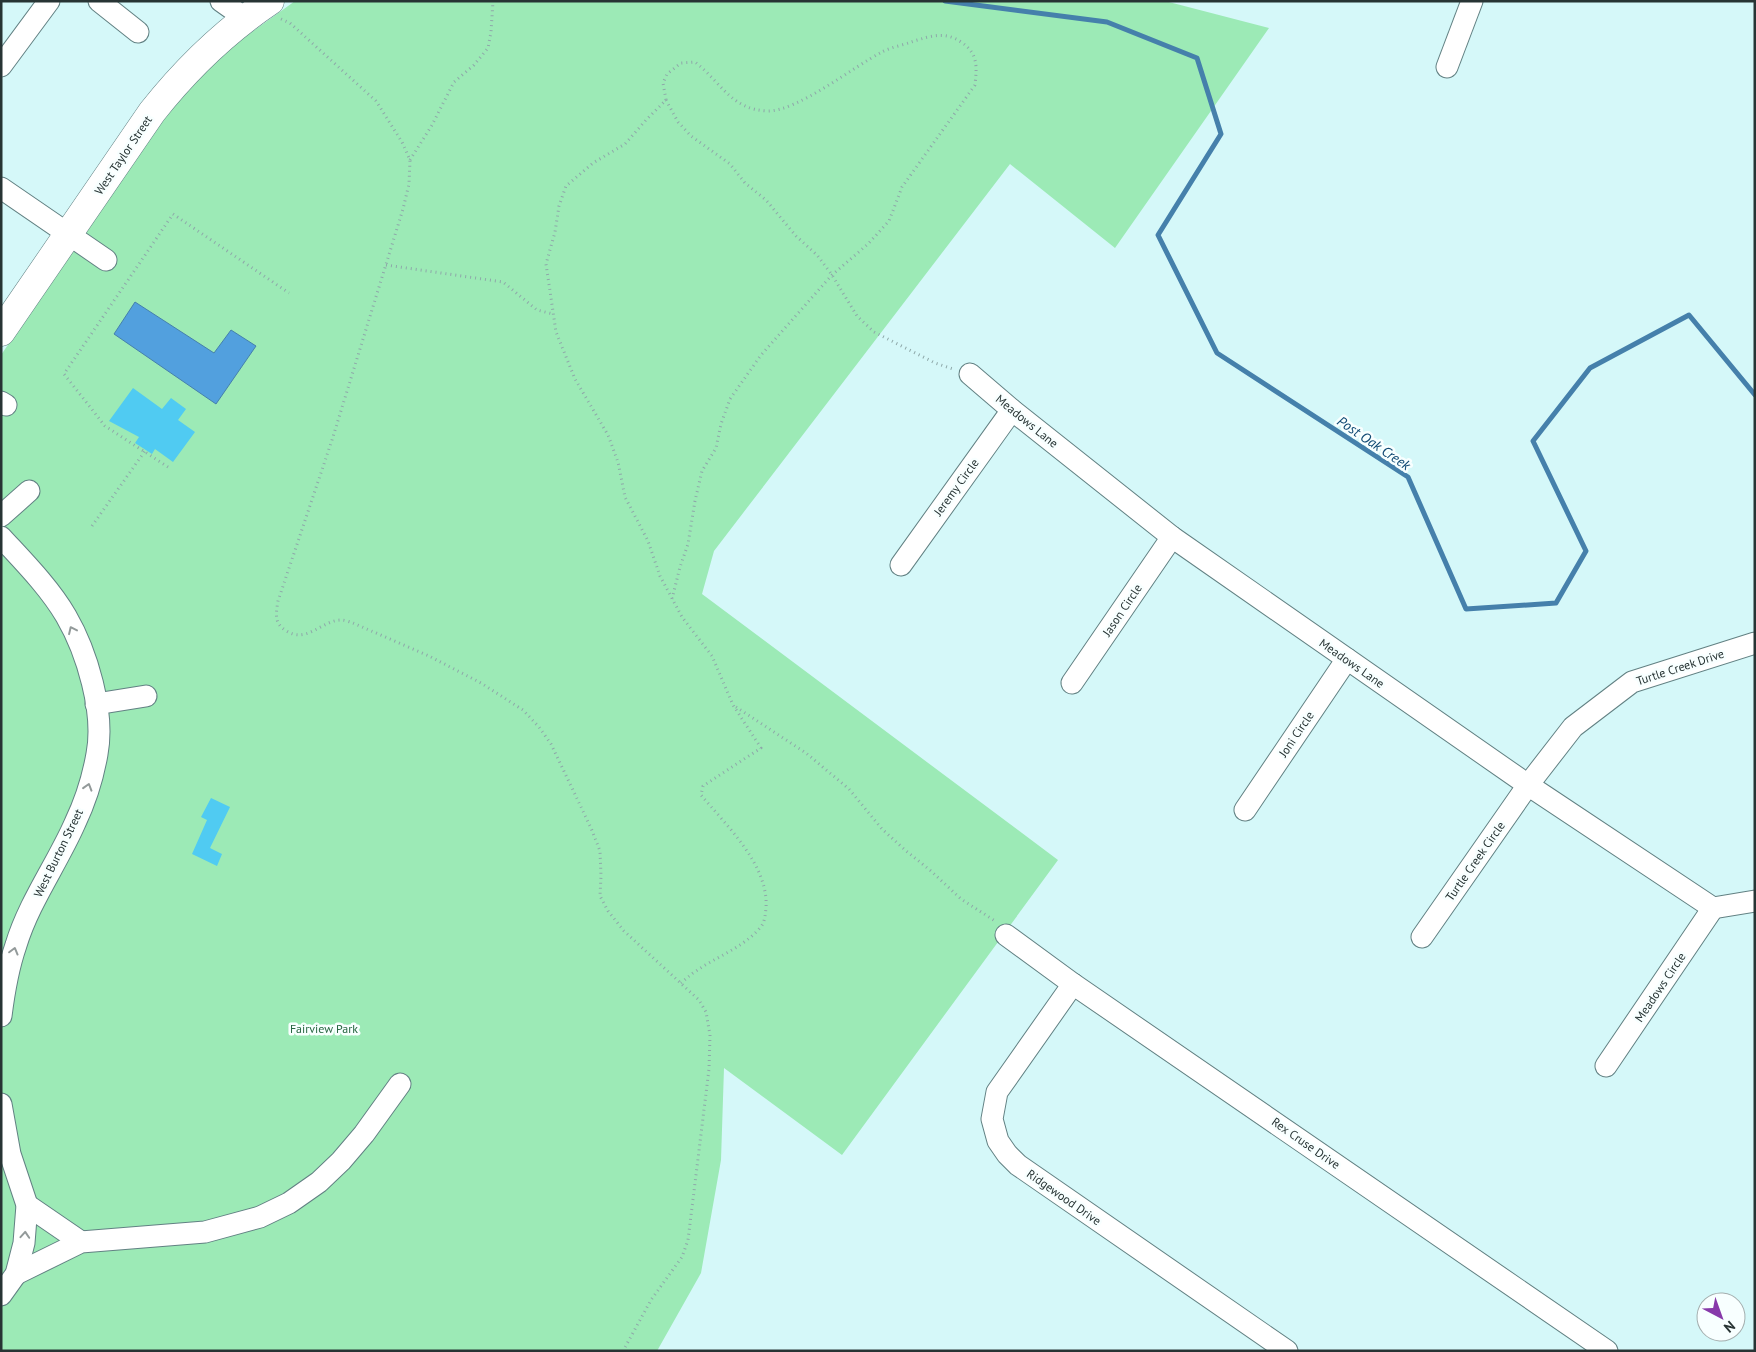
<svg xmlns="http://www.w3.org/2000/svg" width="1756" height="1352" font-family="'PT Sans',sans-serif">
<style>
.green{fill:#9ceab6}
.water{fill:#52a0de;stroke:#4580ab}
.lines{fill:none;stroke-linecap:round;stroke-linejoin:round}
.stream{stroke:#4580ab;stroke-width:5}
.building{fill:#50cbf2}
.minor-casing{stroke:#628183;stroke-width:23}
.major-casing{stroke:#628183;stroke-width:29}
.path{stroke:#8ea8a9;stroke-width:3;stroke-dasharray:1 4;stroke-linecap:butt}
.minor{stroke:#fff;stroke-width:21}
.major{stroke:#fff;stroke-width:28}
.oneway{stroke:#939a9a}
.labels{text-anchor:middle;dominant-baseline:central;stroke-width:5;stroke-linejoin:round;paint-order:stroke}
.street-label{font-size:12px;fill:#273434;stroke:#f8ffff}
.park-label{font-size:12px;fill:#266640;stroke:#f8ffff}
.water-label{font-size:14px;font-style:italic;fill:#104a74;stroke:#f8ffff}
</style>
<rect width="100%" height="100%" fill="#d5f8f9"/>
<polygon class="green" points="295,1 1165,1 1269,28 1115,248 1010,164 714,551 702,594 1058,860 842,1155 724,1068 721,1160 701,1273 657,1351 1,1351 1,355 128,169 178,100 231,47"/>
<polygon class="water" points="135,302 214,353 231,330 256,346 216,404 114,334"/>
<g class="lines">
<polyline class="stream" points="945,1 1107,22 1197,58 1221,134 1158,235 1217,353 1408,477 1466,609 1556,603 1586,551 1533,441 1590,368 1689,315 1755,395"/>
</g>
<g class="building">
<polygon points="133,388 162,409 171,398 186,409 178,420 195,432 173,462 155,449 152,454 135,443 139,437 109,421"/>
<polygon points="211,798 230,807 210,848 222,854 217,866 192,854 207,820 201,817"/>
</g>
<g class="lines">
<g class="minor-casing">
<g id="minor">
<polyline points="99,1 138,32"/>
<polyline points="221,1 245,18"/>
<polyline points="1,66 49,1"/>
<polyline points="1447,67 1472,1"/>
<polyline points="1,188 106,260"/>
<polyline points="970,374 1012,410 1172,537 1528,785 1713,908 1755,901"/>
<polyline points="1,402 6,405"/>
<polyline points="1,516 29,491"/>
<path d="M1 537C23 561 49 587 66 616 87 652 105 712 97 754 93 777 85 802 75 823 57 864 29 902 16 945 8 968 4 992 1 1016"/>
<polyline points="901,565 1012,410"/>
<polyline points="1072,683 1172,537"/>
<polyline points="96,704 146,696"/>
<polyline points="1245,810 1347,659"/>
<polyline points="1006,935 1073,984 1607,1351"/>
<polyline points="1422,937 1528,785 1573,727 1632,682 1755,643"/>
<polyline points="1073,984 997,1092 992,1119 998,1141 1007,1154 1018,1165 1287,1351"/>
<polyline points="1606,1066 1713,908"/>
<polyline points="1,1104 10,1154 27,1205 24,1243 16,1274 1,1295"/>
<polyline points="27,1205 81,1242"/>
<polyline points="16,1274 81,1242 205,1232 260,1217 289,1203 319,1182 341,1161 364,1134 400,1084"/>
</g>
</g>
<g class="major-casing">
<path id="major" d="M1 332 152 112C186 69 224 32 270 1"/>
</g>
<g class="path">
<path d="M281 19 290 23 376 101 402 142 410 160 409 184 403 209 332 440 278 601C276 613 274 623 285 630 306 645 322 620 341 620 345 620 350 622 353 623L429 656 481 683 523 710 539 727 551 744 591 828 600 851 601 876 600 896 608 911 624 931 699 1000 706 1012 710 1035 709 1069 688 1240 682 1257 651 1300 623 1351"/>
<polyline points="666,100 678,122 691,136 730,164 745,183 766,200 796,236 817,255 832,275 857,316 874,332 935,363 953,369"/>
<polyline points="410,160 432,125 454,82 474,65 488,48 491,32 493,1"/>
<polyline points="386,265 503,282 537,310 553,314"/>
<polyline points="168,467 105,426 64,374 173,214 289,293"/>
<polyline points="92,526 145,451"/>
<path d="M672 599 680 567 688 544 695 501 702 471 716 448 721 424 730 399 761 355 832 275 868 244 889 221 902 187 975 85C977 66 978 53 961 42 945 31 931 36 914 41 904 45 891 47 882 52 853 67 798 111 768 111 731 110 721 82 695 62L681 63 667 74 663 83 666 100 646 120 625 144 593 163 566 186 559 206 555 232 546 264 556 332 575 379 608 435 618 462 625 497 648 541 660 576 682 617 712 656 733 705 761 748 703 786 701 795C726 825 769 865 766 908 765 916 765 923 759 929 742 948 716 957 696 971 690 975 686 979 681 983"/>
<polyline points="736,707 806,753 849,789 882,829 905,850 931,871 961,899 995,921"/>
</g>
<use href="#minor" class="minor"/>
<use href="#major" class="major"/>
</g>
<defs><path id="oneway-chevron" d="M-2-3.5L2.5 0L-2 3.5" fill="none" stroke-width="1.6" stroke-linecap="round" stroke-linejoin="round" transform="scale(1.25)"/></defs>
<g class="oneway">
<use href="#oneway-chevron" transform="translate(72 630) rotate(-115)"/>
<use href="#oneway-chevron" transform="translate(88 787) rotate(-73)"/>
<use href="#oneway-chevron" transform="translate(14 951) rotate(-75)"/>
<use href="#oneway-chevron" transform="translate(25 1235) rotate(-86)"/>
</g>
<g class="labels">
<g class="street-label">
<text transform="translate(123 155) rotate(-56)">West Taylor Street</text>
<text transform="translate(1027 421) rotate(39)">Meadows Lane</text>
<text transform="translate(956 487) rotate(-54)">Jeremy Circle</text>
<text transform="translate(1122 610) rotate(-56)">Jason Circle</text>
<text transform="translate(1352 663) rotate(35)">Meadows Lane</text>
<text transform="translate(1680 667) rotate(-18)">Turtle Creek Drive</text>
<text transform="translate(1296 734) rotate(-56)">Joni Circle</text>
<text transform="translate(58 853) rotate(-64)">West Burton Street</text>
<text transform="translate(1475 861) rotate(-55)">Turtle Creek Circle</text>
<text transform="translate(1660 987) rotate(-56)">Meadows Circle</text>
<text transform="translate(1306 1143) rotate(35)">Rex Cruse Drive</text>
<text transform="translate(1064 1197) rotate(35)">Ridgewood Drive</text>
</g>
<g class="park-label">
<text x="324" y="1028">Fairview Park</text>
</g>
<g class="water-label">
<text transform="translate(1374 443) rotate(34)">Post Oak Creek</text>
</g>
</g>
<rect width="1756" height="1352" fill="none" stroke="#273434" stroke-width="5"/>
<g transform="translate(1721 1317) rotate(139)"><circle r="24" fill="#f8ffff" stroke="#a4aeae"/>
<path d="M0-4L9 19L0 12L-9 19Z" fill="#8739aa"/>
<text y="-8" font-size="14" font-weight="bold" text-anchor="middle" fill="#273434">N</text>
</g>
</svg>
